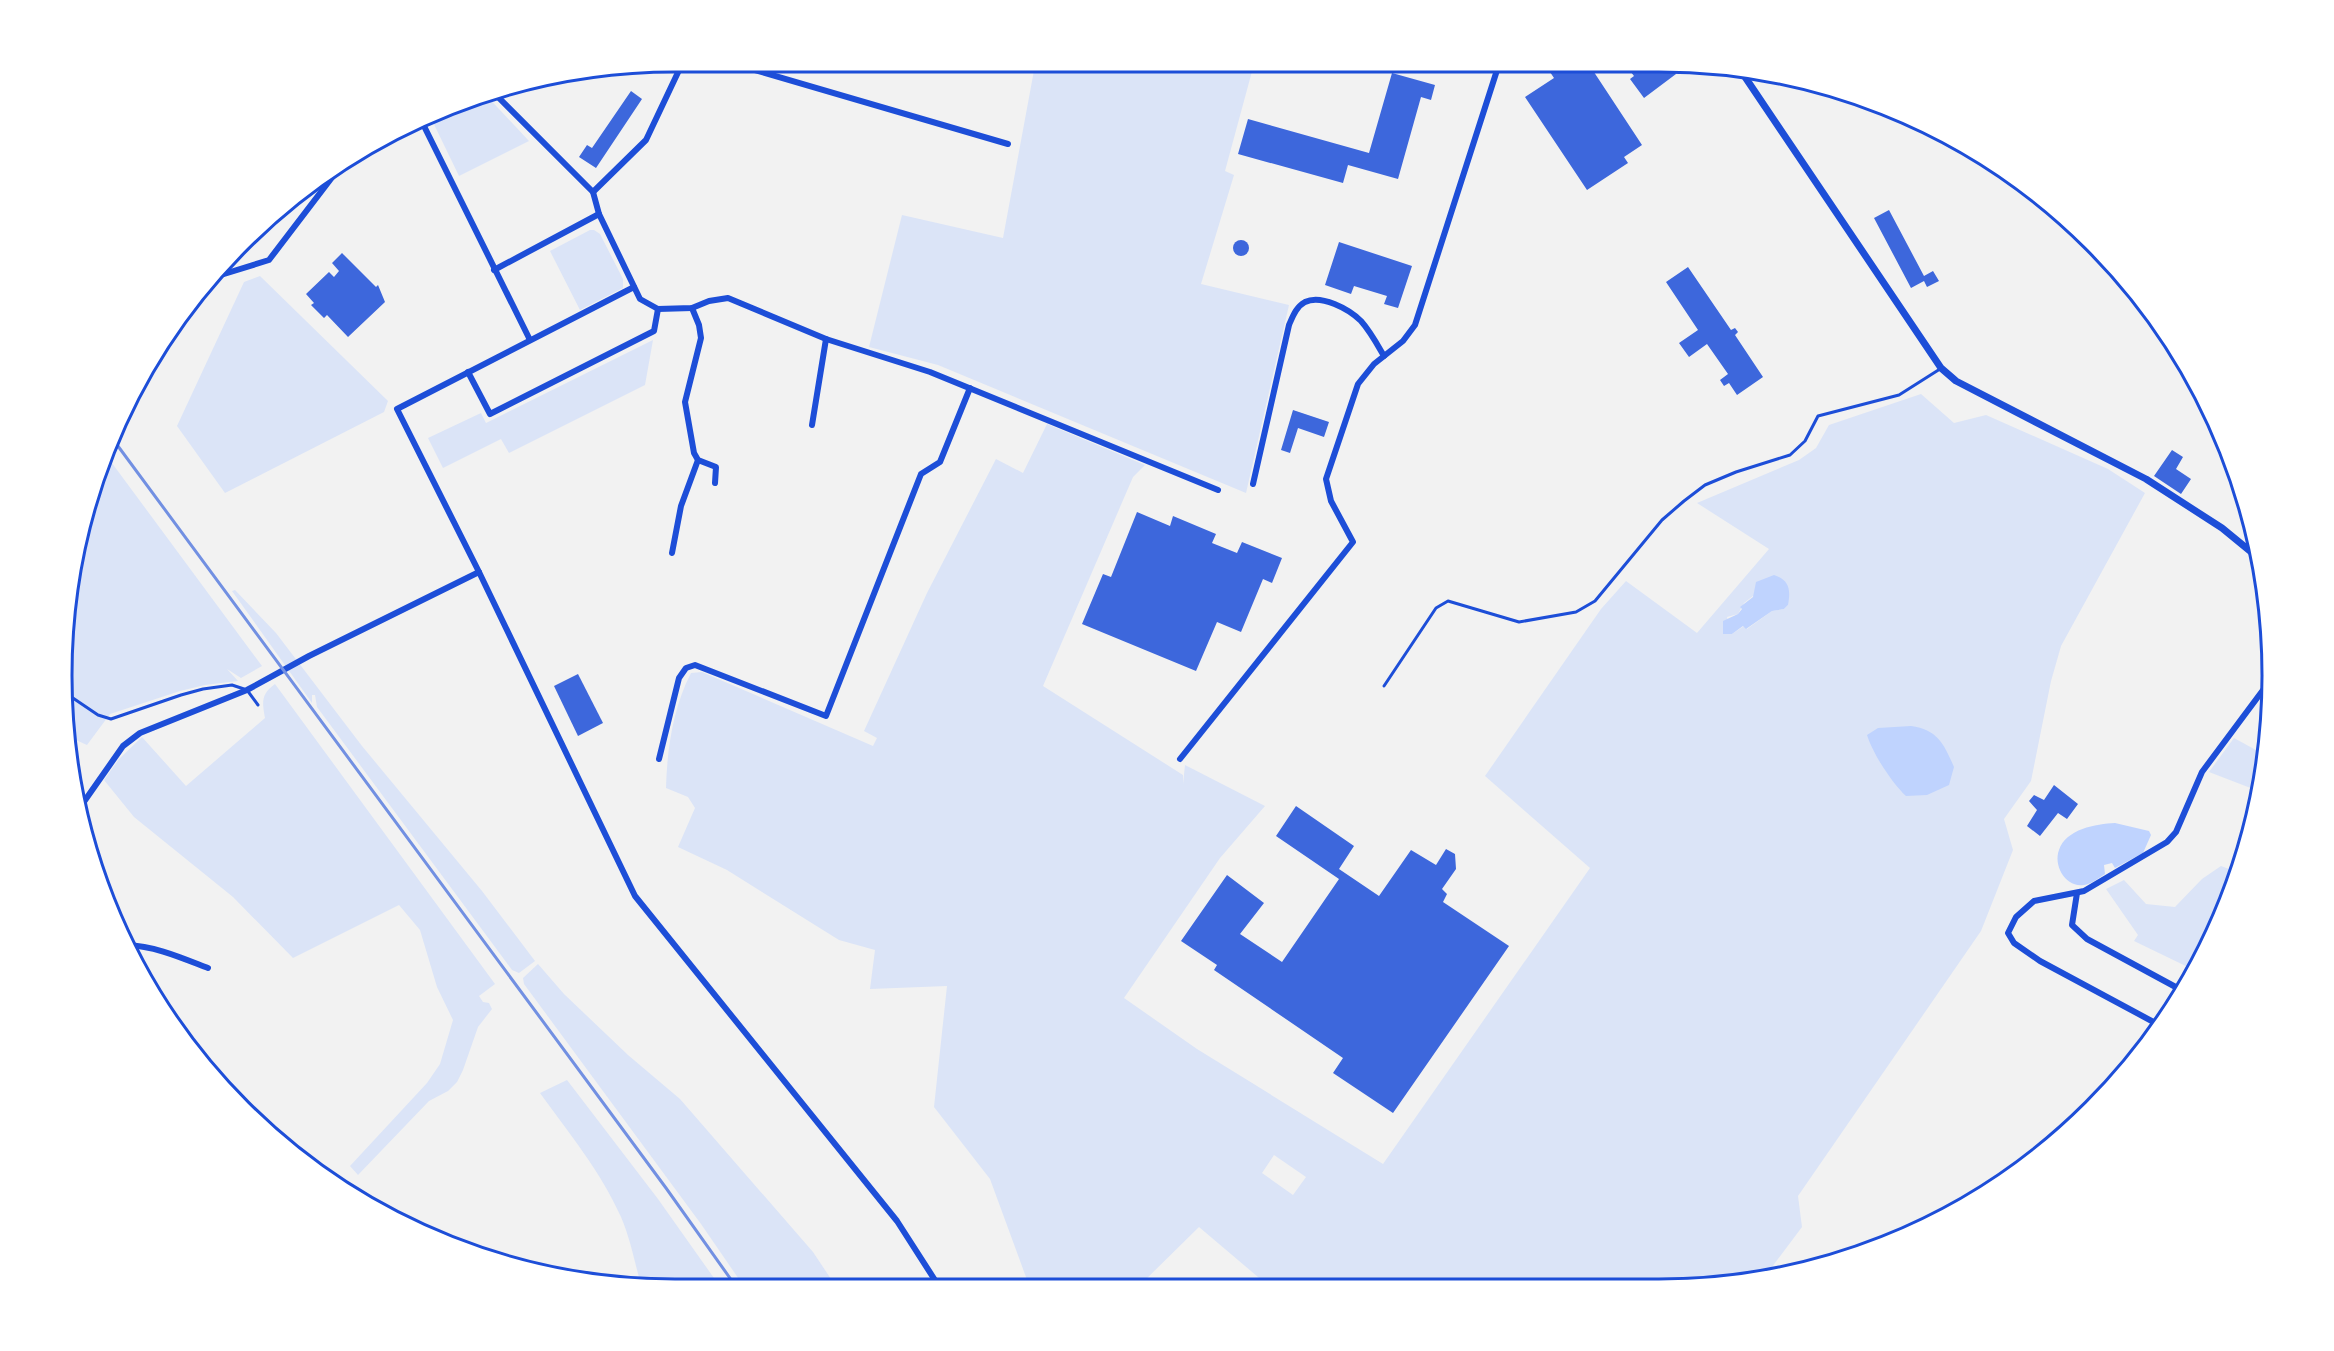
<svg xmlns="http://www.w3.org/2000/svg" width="2334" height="1351" font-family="'Open Sans',sans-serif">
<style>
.green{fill:#dbe4f7;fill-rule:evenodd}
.water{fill:#bfd3fe}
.building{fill:#3d67dc}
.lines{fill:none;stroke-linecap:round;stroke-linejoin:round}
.service{stroke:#1d4ed8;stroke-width:3}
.minor{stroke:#1d4ed8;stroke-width:6}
.tertiary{stroke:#1d4ed8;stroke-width:7}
.rail{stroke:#7290e2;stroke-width:3}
.rim{fill:none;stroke:#1d4ed8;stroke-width:3}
</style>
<rect width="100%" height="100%" fill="#f2f2f2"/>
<g class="green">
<polygon points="1254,64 1225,171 1234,175 1201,284 1289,305 1246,493 938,365 869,347 902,215 1003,238 1035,65"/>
<polygon points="484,93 529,141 459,176 429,114"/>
<polygon points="590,230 594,230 600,234 623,279 623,288 619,290 580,310 550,251"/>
<polygon points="260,276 388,401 384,412 225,493 177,426 244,282"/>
<polygon points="653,340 645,385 509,453 501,439 443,468 428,438 481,413 486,423"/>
<path d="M1921 394 1954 423 1986 415 2108 469 2145 493 2061 646 2051 681 2031 781 2004 819 2013 850 1981 931 1798 1196 1802 1227 1766 1275 1699 1288H1271L1199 1227 1137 1288H1030L990 1179 934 1107 947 986 870 989 875 950 839 940 727 870 678 847 695 808 688 797 666 788C667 749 673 708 691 673L702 672 873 746 877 738 864 731 927 593 996 459 1023 473 1047 424 1145 465 1133 477 1043 686 1183 775V784L1185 765 1265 806 1220 858 1124 998 1197 1049 1383 1164 1590 868 1485 776 1601 609 1626 581 1697 633 1769 549 1697 503 1799 460 1816 448 1829 425ZM1753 596 1788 605 1784 609 1772 611 1747 629 1744 626 1732 634 1727 617 1738 614 1744 603ZM1274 1155 1306 1177 1293 1195 1262 1173Z"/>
<polygon points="106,455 262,666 241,678 227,669 238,681 205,685 180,691 110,714 87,745 67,736 63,715 67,596 83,516"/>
<polygon points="235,590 276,633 362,746 482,891 535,961 519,973 512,970 317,707 315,695 312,695 312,703 232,591"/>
<path d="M275 684 495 984 479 996 483 1002 489 1003 492 1009 478 1027 463 1070 457 1082 448 1091 429 1101 358 1175 350 1166 427 1083 440 1064 453 1020 437 987 420 930 399 905 293 958 233 897 134 817 104 780 119 759 142 737 186 786 265 718C262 702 261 694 275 684Z"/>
<polygon points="2234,738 2265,755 2261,792 2209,772"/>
<polygon points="2221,866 2237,872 2226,910 2194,970 2134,941 2138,935 2106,889 2124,880 2146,904 2175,907 2202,879"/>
<polygon points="538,964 564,994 628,1055 680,1099 813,1252 837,1288 745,1288 701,1224 524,984 523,978"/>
<path d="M567 1080 658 1199 721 1288H642C635 1265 631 1240 621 1217 601 1172 569 1133 540 1093Z"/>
</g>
<g class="water">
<path d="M1774 575C1789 580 1791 589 1788 605L1784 609 1772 611 1746 629 1743 626 1732 634H1723V621L1738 614 1742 609 1740 607 1753 597 1756 582Z"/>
<path d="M1911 726C1938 730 1944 744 1954 767L1949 785 1927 795 1906 796C1892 783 1873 754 1867 735L1878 728Z"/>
<path d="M2115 823 2149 831 2151 835 2143 853 2115 868 2112 863 2104 865 2105 874C2099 878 2091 884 2084 885 2066 888 2053 866 2059 850 2066 829 2096 824 2115 823Z"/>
</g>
<g class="building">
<polygon points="1544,63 1556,63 1558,66 1562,63 1588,63 1642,145 1624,157 1628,163 1587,190 1525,97 1554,78"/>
<polygon points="1624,63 1668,63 1676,74 1644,98 1630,79 1634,76"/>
<polygon points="1392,73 1435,85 1431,100 1421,97 1398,179 1348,165 1343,183 1238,154 1248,119 1369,153"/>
<polygon points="631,91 642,99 596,168 579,157 587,145 592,148"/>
<polygon points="1889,210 1924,276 1933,271 1939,281 1927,287 1924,281 1911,288 1874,218"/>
<circle cx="1241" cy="248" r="8"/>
<polygon points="1339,242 1412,266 1398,308 1384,304 1387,296 1354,286 1351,294 1325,285"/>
<polygon points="342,253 376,287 378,285 385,302 348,337 327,315 324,318 311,305 314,303 306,294 329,272 334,277 339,271 332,263"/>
<polygon points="1688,267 1731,330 1735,328 1738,332 1735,335 1763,377 1737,395 1729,383 1724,386 1720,380 1728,374 1707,344 1689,357 1679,343 1698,330 1666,282"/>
<polygon points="1293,410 1329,422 1324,437 1298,428 1290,453 1281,450"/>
<polygon points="2172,450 2183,457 2176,469 2191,479 2181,494 2154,476"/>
<polygon points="1137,512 1170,526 1173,516 1216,534 1212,543 1237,553 1242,542 1282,558 1272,583 1263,579 1241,632 1217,622 1196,671 1082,624 1103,574 1111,577"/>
<polygon points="578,674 603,723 578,736 554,686"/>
<polygon points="2054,785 2078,804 2067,819 2058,813 2040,836 2027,826 2037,810 2029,801 2034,795 2044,800"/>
<polygon points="1296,806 1354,846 1339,869 1379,896 1411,850 1436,865 1446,849 1455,854 1456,869 1442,889 1447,894 1443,902 1509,946 1393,1113 1333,1073 1343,1058 1214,970 1217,965 1181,941 1227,875 1264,903 1240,934 1282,962 1339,879 1276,836"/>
</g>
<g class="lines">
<g class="service">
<polyline points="1384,686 1436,608 1448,601 1519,622 1576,612 1595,601 1662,520 1684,501 1705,485 1736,472 1790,455 1805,441 1818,416 1899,395 1940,369"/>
<polyline points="64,692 98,715 111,719 181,695 203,689 232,685 247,690 258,705"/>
</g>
<g class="minor">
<polyline points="1479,64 1497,70"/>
<polyline points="741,66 1008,144"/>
<polyline points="492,91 593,192 599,214 640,299 658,309 692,308 709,301 728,298 826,339 930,372 1218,490"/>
<polyline points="420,118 530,340"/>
<polyline points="593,192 646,140 681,66"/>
<polyline points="494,270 599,214"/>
<polyline points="211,278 269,260 343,163"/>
<polyline points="634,287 397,409 479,572 635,896 897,1221 940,1288"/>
<polyline points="692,308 699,325 701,338 685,402 694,453 698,460 716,467 715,483"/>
<polyline points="468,372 490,414 654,331 658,309"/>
<polyline points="812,425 826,339"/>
<path d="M1253 484 1289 325C1293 316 1296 307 1305 302 1321 294 1349 309 1361 321 1370 331 1377 344 1384 356"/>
<polyline points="672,553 681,506 698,460"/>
<polyline points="659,759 679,678 686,668 695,665 826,716 921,474 940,462 970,388"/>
<polyline points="1180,759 1353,542 1331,501 1326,479 1358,384 1374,364 1403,341 1415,325 1499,64"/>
<polyline points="81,806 123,746 140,733 247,690 309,656 479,572"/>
<polyline points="2077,893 2072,925 2087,939 2183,991"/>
<path d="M127 945C155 946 182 958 208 968"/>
<polyline points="2161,1026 2040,961 2014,943 2008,933 2016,917 2034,901 2084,891 2167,842 2176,832 2202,772 2272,678"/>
</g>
<polyline class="tertiary" points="1741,71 1941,368 1956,381 2146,479 2222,528 2261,560"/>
<polyline class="rail" points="112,438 666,1188 737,1288"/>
</g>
<path d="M0 0H2334V1351H0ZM675 72H1659A603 603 0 0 1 2262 675V676A603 603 0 0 1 1659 1279H675A603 603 0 0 1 72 676V675A603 603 0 0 1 675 72Z" fill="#fff" fill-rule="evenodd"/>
<path class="rim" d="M675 72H1659A603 603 0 0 1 2262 675V676A603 603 0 0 1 1659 1279H675A603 603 0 0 1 72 676V675A603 603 0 0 1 675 72Z"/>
</svg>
